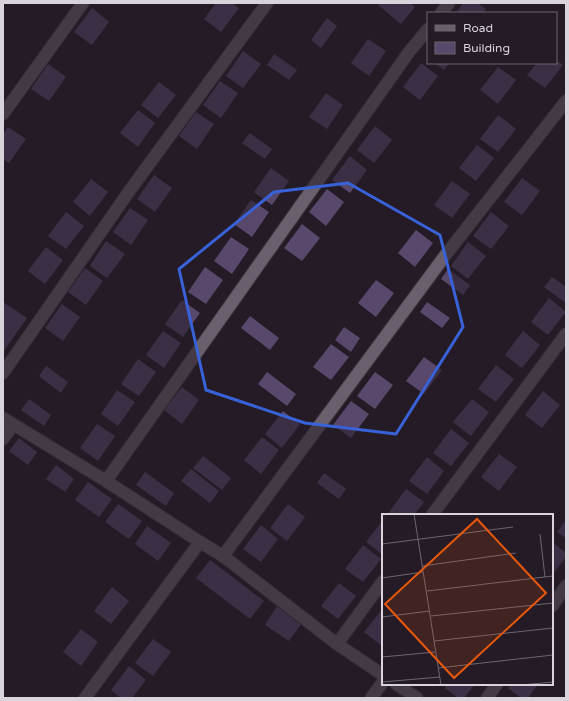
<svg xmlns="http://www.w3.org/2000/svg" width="569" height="701" font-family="'Varela Round',sans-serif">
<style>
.building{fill:#58486b}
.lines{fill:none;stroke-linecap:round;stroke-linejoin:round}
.street-casing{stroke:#3e373f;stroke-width:14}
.street{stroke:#6a606d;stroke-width:12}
.marked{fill:none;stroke:#3962d8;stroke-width:3;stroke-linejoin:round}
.inset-road{fill:none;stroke:#6c656e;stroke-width:1}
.view{fill:#e8590c;fill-opacity:0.15;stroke:#e8590c;stroke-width:2}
.inset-edge{fill:none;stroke:#d9d3db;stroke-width:2}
</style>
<rect width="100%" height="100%" fill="#241b26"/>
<g class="building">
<polygon points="216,3 232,3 239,8 221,32 204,19"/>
<polygon points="380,3 410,3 415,7 401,24 378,5"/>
<polygon points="463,3 478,3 486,9 483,13 456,13"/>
<polygon points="92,8 109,22 92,45 74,32"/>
<polygon points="327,18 337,26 321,48 311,40"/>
<polygon points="368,39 386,51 369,76 351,63"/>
<polygon points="243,51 261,64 243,88 226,76"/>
<polygon points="274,54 297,70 289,80 267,65"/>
<polygon points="556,60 563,65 545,88 527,75 537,63 556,63"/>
<polygon points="421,63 438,76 420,100 403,87"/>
<polygon points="435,63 449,63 444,70"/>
<polygon points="48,64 66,77 49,101 31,89"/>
<polygon points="498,67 516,80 498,104 480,90"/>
<polygon points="220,81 238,93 221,118 203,105"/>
<polygon points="159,82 176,95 158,118 141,105"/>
<polygon points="326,93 343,105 327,129 309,117"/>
<polygon points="138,110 155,123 138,147 120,133"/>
<polygon points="196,112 214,124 197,149 179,136"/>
<polygon points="498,115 516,129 498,152 480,139"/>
<polygon points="375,126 392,140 374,163 357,150"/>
<polygon points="8,127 26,139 9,163 3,159 3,134"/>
<polygon points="250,133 272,149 265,159 242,143"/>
<polygon points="477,145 494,158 476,181 459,168"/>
<polygon points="350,156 367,170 350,193 332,180"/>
<polygon points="271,168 289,181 272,205 254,192"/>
<polygon points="154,175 172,188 155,212 137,199"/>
<polygon points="522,178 540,191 522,215 504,202"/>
<polygon points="91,179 108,192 90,216 73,202"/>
<polygon points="452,181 470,194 452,218 434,205"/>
<polygon points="327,189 344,202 326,226 309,212"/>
<polygon points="251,200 269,212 252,237 234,224"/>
<polygon points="130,208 148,220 131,245 113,232"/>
<polygon points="66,212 84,226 66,249 48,236"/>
<polygon points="491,212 509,226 491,249 473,236"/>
<polygon points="302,224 320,238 302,261 284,248"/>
<polygon points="416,230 433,243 415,267 398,253"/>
<polygon points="231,237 249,249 232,274 214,261"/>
<polygon points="106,241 125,254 107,278 90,266"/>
<polygon points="468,242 486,256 468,279 451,266"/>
<polygon points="46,247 63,260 45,284 28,271"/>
<polygon points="205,267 223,280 206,304 188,292"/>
<polygon points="85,268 103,281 86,305 68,292"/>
<polygon points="448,269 470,285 463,295 441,279"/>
<polygon points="552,277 566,287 566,303 544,287"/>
<polygon points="376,280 394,293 376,317 358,303"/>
<polygon points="549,298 566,312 548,335 531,322"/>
<polygon points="182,300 200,313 183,337 165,324"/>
<polygon points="3,302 27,318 3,352"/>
<polygon points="427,302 450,318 442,328 420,312"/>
<polygon points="62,304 80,317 63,341 45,328"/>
<polygon points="250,316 279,338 270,350 241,328"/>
<polygon points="344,327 360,338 351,352 335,340"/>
<polygon points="163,331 181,343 164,368 146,355"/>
<polygon points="523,331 540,345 522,368 505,355"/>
<polygon points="331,344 349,357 331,380 313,367"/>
<polygon points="424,357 442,370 424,394 406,381"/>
<polygon points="138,359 156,372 139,396 121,384"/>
<polygon points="496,365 514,379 496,402 478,389"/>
<polygon points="46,366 68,382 61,393 39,376"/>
<polygon points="267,372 296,394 287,406 258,384"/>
<polygon points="375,372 393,385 375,409 357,396"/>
<polygon points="182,387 199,400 182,424 164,410"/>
<polygon points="117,390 135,402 118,426 101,414"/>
<polygon points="543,391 560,405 542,428 525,415"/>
<polygon points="29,399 51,415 44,426 21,410"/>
<polygon points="472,399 489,412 471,436 453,422"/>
<polygon points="351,401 369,414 351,438 333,425"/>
<polygon points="283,411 300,424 282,448 265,434"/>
<polygon points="97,424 115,436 98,461 80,448"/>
<polygon points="451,429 469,443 451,466 433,453"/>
<polygon points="262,437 279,450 261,474 244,460"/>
<polygon points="19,438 37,452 28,465 9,451"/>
<polygon points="499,454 517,467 499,491 481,477"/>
<polygon points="203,456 231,478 222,490 193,468"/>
<polygon points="427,457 444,471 427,494 409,481"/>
<polygon points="56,465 74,479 65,492 46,479"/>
<polygon points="191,469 219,491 210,503 181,481"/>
<polygon points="145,472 174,493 166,506 136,485"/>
<polygon points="324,473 346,489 339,499 317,483"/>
<polygon points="88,482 112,499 99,517 75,500"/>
<polygon points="406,489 424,502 414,515 387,515"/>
<polygon points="118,504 142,521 129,539 105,522"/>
<polygon points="288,504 305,517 287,541 270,528"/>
<polygon points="383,520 383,555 366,542"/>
<polygon points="566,520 566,538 557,532"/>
<polygon points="261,525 278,539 261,562 243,549"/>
<polygon points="147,526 171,543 158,561 135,544"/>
<polygon points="552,542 566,553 566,557 552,575"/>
<polygon points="363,545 381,559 363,582 345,569"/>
<polygon points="210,560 264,601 250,619 196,578"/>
<polygon points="339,583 356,596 338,619 321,606"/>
<polygon points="112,587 129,601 111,624 94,611"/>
<polygon points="277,606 302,623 289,641 265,625"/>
<polygon points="383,608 383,644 382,646 364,632"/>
<polygon points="81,629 98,642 81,666 63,652"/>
<polygon points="153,639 171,652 153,676 135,663"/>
<polygon points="129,666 146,680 132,698 121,698 111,690"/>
<polygon points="448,684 475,684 464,698 458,698 445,688"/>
<polygon points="511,684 538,684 528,698 521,698 508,688"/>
</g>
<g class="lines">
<g class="street-casing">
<g id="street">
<polyline points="441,13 449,3"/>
<polyline points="3,114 83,3"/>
<polyline points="3,373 130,190 267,3"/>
<polyline points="3,418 106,481 200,542 223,556 337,644 383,675"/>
<polyline points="3,439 13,425"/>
<polyline points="106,481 409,52 428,29"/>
<polyline points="432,515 566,334"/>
<polyline points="223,556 444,257 566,101"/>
<polyline points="552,606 566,586"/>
<polyline points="337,644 383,581"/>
<polyline points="396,684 417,698"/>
<polyline points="85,698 200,542"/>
<polyline points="371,698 383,682"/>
<polyline points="487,698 497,684"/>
</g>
</g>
<use href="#street" class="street"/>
</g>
<path d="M0 0H569V701H0ZM348 183 440 235 463 327 396 434 305 423 206 390 179 269 274 192Z" fill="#241b26" fill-opacity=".55" fill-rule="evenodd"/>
<path class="marked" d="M348 183 440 235 463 327 396 434 305 423 206 390 179 269 274 192Z"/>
<g transform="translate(382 514)">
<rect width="171" height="171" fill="#241b26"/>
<path class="inset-road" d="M32 0 59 171M158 20 163 63M0 30 131 13M40 52 134 39M0 64 41 58M45 77 171 62M49 102 171 89M0 103 48 97M52 127 171 114M0 143 53 138M56 154 171 141M0 168 58 163M140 171 171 168"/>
<path class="view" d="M95 5 164 79 72 164 3 90Z"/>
<rect width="171" height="171" class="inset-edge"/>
</g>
<rect width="569" height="701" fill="none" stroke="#d9d3db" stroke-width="8"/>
<rect x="427" y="12" width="130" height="52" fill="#241b26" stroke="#6c656e"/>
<rect x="435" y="25" width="20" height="6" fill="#6a606d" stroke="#6c656e"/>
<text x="463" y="32" font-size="12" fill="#d9d3db">Road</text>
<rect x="435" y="42" width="20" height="12" fill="#58486b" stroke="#6c656e"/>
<text x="463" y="52" font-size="12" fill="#d9d3db">Building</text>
</svg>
